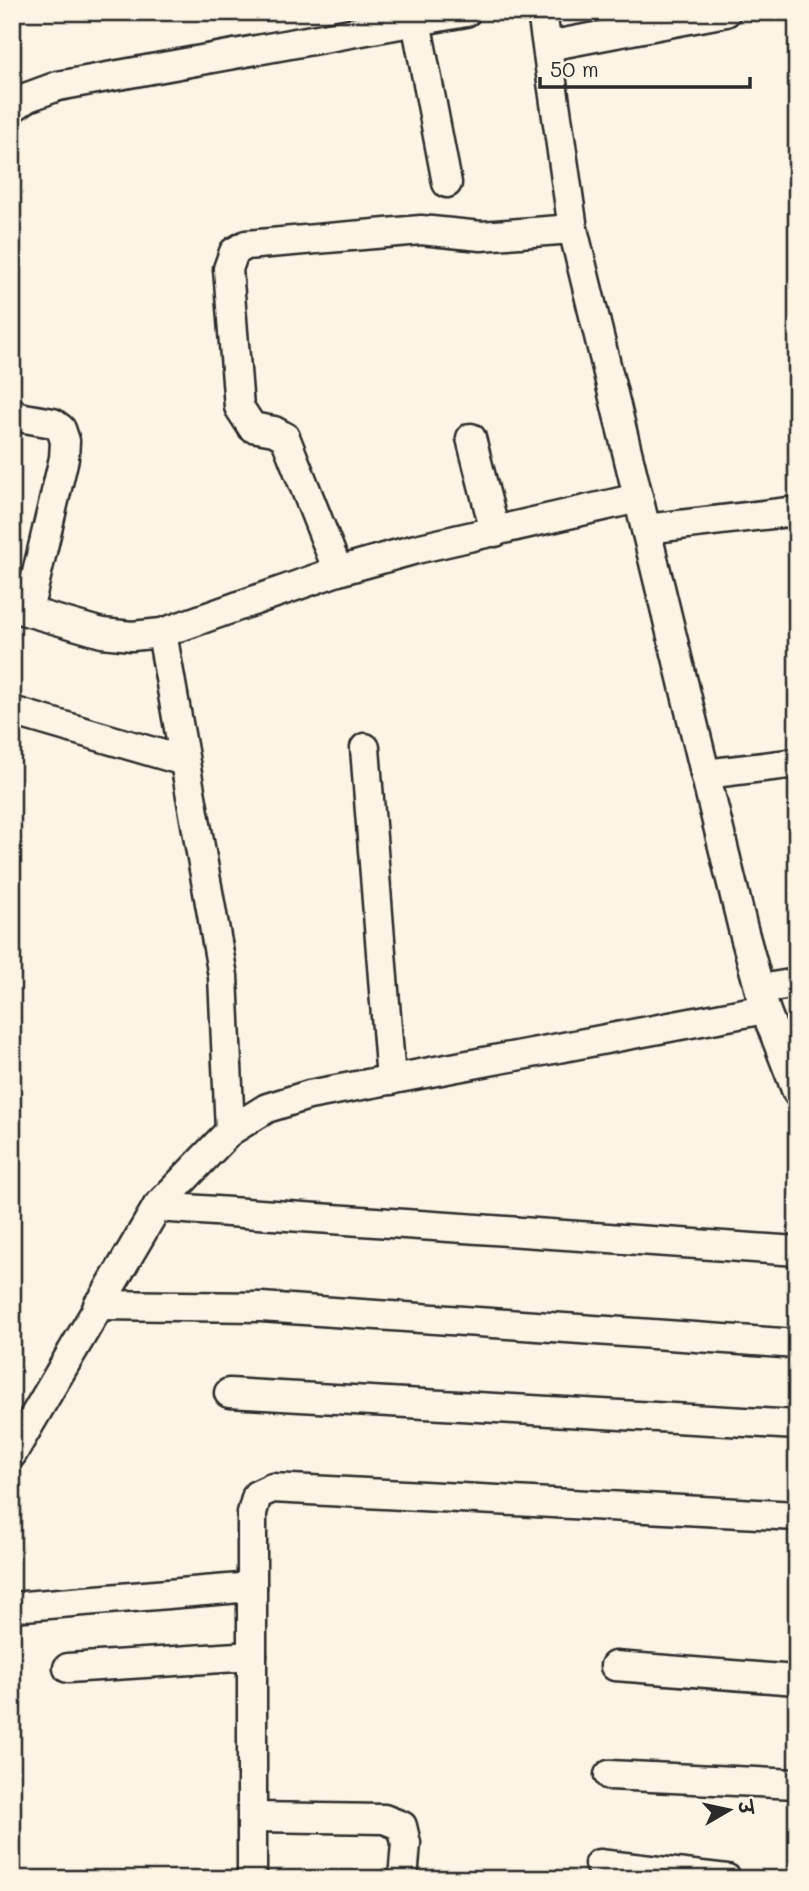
<svg xmlns="http://www.w3.org/2000/svg" width="809" height="1891" font-family="Mali,'Playpen Sans Deva',sans-serif">
<style>
.lines{fill:none;stroke-linecap:round;stroke-linejoin:round}
.street-casing{stroke:#2b2b2b;stroke-width:33}
.street{stroke:#fcf5e5;stroke-width:28}
</style>
<rect width="100%" height="100%" fill="#fcf5e5"/>
<filter id="ink" filterUnits="userSpaceOnUse"><feTurbulence type="fractalNoise" baseFrequency=".0143" numOctaves="2"/><feDisplacementMap in="SourceGraphic" scale="14" xChannelSelector="R" yChannelSelector="G"/><feConvolveMatrix kernelMatrix="1 2 1 2 8 2 1 2 1" color-interpolation-filters="sRGB"/></filter>
<g filter="url(#ink)">
<g class="lines">
<g class="street-casing">
<g id="street">
<polyline points="542,12 573,229 743,929 765,1009 797,1092"/>
<polyline points="416,21 447,183"/>
<polyline points="548,46 726,12"/>
<polyline points="12,108 28,97 58,86 466,12"/>
<polyline points="12,412 13,416 53,423 61,429 65,441 64,458 28,611"/>
<polyline points="471,438 495,532"/>
<polyline points="646,529 797,511"/>
<polyline points="338,571 285,437 274,431 252,427 239,407 228,269 234,252 246,245 421,230 481,236 573,229"/>
<polyline points="12,607 102,633 132,636 162,633 338,571 416,549 638,498"/>
<polyline points="162,633 223,976 230,1131"/>
<polyline points="12,711 184,761"/>
<polyline points="365,748 391,1080"/>
<polyline points="705,774 797,763"/>
<polyline points="760,989 797,983"/>
<polyline points="157,1207 797,1251"/>
<polyline points="98,1305 261,1307 797,1344"/>
<polyline points="229,1393 797,1425"/>
<polyline points="12,1454 157,1207 230,1131 267,1108 309,1095 765,1009"/>
<polyline points="12,1607 252,1587"/>
<polyline points="615,1666 797,1680"/>
<polyline points="68,1668 252,1656"/>
<polyline points="609,1775 797,1784"/>
<polyline points="253,1817 384,1819 402,1826 406,1843 403,1879"/>
<polyline points="599,1864 727,1879"/>
<polyline points="252,1879 252,1513 257,1495 272,1488 797,1516"/>
</g>
</g>
<use href="#street" class="street"/>
</g>
</g>
<rect width="809" height="1891" fill="none" stroke="#fcf5e5" stroke-width="42"/>
<rect x="21" y="21" width="767" height="1849" fill="none" stroke="#2b2b2b" stroke-width="2.5" filter="url(#ink)"/>
<g transform="translate(729 1810) rotate(81)" stroke="#fcf5e5" stroke-width="5" paint-order="stroke">
<path d="M0-5L12 26L0 18L-12 26Z" fill="#2b2b2b"/>
<text y="-10" font-size="19" font-weight="bold" text-anchor="middle" fill="#2b2b2b">उ</text>
</g>
<path d="M540 77v10h210v-10" fill="none" stroke="#2b2b2b" stroke-width="3.5"/>
<text x="550" y="77" font-size="21" fill="#2b2b2b" stroke="#fcf5e5" stroke-width="5" paint-order="stroke">50 m</text>
</svg>
